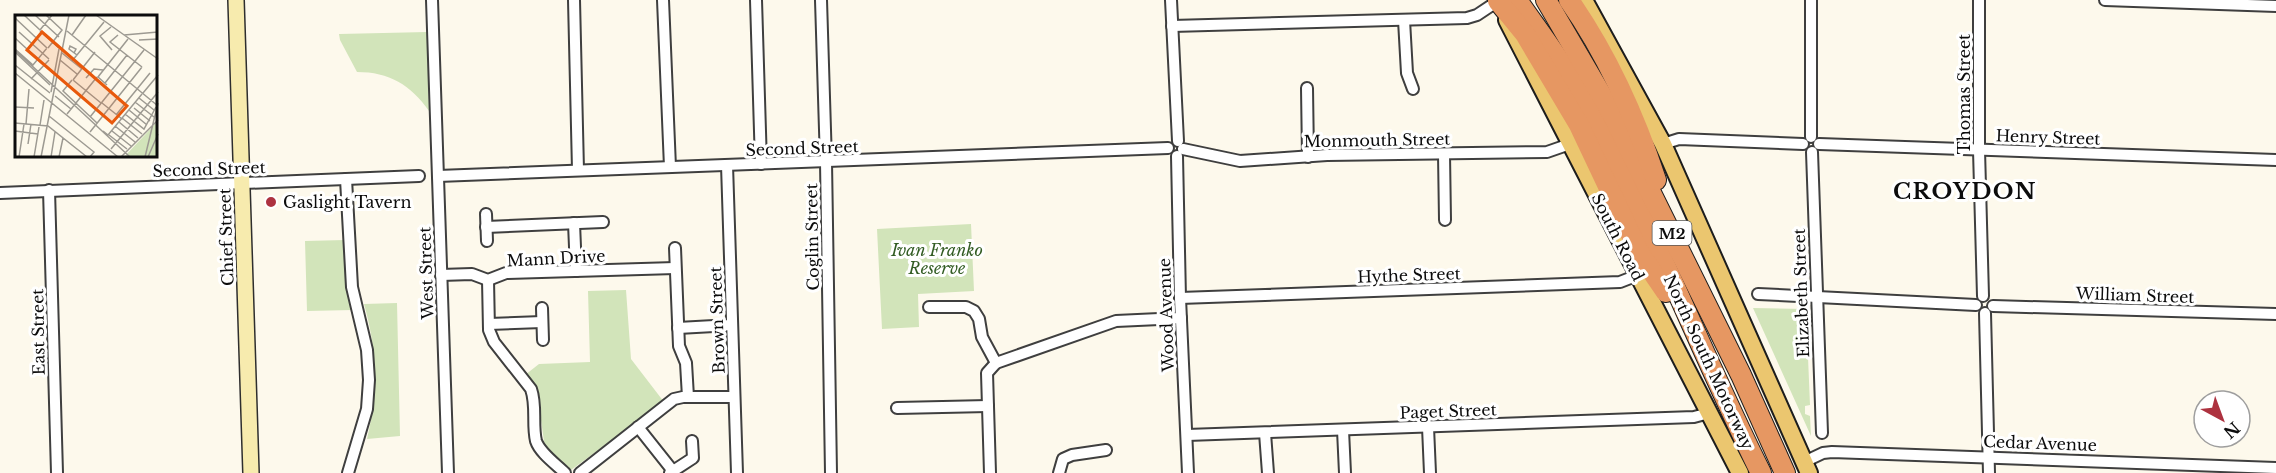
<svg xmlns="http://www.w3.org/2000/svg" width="2276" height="473" font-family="'Libre Baskerville',serif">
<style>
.green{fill:#d2e4ba}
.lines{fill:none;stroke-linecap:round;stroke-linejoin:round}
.street-casing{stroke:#3f3f3f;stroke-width:14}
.secondary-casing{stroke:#2e2e2e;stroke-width:18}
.primary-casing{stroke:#1d1d1d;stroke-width:20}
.highway-casing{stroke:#1d1d1d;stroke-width:22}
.street{stroke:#fff;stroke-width:10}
.secondary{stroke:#f7ebae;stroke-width:15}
.primary{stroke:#ebc66f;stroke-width:16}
.highway{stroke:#e69762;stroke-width:20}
.poi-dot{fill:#ad323f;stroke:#fff;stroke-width:2}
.labels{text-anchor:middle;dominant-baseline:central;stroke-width:6;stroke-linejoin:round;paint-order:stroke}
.shield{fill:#fff;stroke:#555;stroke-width:1.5}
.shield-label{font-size:15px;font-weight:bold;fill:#0c0c0c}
.street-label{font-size:16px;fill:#0c0c0c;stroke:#fff}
.poi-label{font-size:16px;fill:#0c0c0c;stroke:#fff;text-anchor:start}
.park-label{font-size:16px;font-style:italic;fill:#325c23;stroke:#fff}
.district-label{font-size:22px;font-weight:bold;letter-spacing:1.5px;fill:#0c0c0c;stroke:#fff}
.inset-road{fill:none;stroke:#9d9a92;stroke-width:1.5}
.view{fill:#e8590c;fill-opacity:0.15;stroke:#e8590c;stroke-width:3}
.inset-edge{fill:none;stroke:#0c0c0c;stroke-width:3}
</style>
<rect width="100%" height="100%" fill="#fdf9ec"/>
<g class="green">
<path d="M427 32 429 111C411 85 389 72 357 72L340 40 339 34Z"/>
<polygon points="971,224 974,291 918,294 919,327 882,329 877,229"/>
<polygon points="345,240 347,287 353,310 307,311 305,241"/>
<polygon points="626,290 631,359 664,402 571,470 545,448 537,393 525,375 539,364 590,362 588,291"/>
<path d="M397 303 400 436 367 439C378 392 377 349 364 304Z"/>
<polygon points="1753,308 1806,309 1810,405 1805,406 1805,414 1810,416 1811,436"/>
</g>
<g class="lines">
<g class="street-casing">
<g id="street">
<polyline points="432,0 448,473"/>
<polyline points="574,0 578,170"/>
<polyline points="663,0 670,167"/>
<polyline points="756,0 761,164"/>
<polyline points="821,0 826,162 831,473"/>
<polyline points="1171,0 1178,141"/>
<polyline points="1979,0 1979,150 1983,296"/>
<polyline points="2105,0 2276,6"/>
<polyline points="1404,20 1407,73 1413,89"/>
<polyline points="1172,26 1467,18 1477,15 1498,1"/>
<polyline points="1307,88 1308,157"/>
<polyline points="1811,137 1811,0"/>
<polyline points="1663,144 1679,139 1803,144"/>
<polyline points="1819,144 2276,160"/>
<polyline points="1183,149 1240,161 1327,155 1547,152 1570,144"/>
<polyline points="1812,152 1822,433"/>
<polyline points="1444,154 1445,220"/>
<polyline points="1177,156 1180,298 1188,473"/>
<polyline points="727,165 737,473"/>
<polyline points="438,176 1168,148"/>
<polyline points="346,179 352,287 367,350 369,380 367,409 348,473"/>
<polyline points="49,190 57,473"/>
<polyline points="0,193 419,176"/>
<polyline points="486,214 487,241"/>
<polyline points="574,223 576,271"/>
<polyline points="486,227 603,222"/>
<polyline points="675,248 679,346 686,363 688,397"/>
<polyline points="441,275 472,274 488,280 506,273 675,268"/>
<path d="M488 280 489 330 494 342 531 389C537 406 532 424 536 441 540 453 556 464 565 473"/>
<polyline points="1758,294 1976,305"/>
<polyline points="1180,298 1620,282 1638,275"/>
<polyline points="1993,306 2276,314"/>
<polyline points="929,307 966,307 974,311 979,319 982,337 996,363"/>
<polyline points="542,308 543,340"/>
<polyline points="1985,313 1989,473"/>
<polyline points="489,324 542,322"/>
<polyline points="678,328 732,325"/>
<polyline points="897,408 988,406"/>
<polyline points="638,427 673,471"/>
<polyline points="1428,427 1430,473"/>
<polyline points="1343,430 1345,473"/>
<polyline points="1265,433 1268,473"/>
<polyline points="1187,435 1694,417 1709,413"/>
<polyline points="1804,462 1823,453 1832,452 2276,468"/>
<polyline points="580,473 674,399 683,397 734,397"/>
<polyline points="670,473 693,458 692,441"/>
<polyline points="990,473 987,373 996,363 1116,321 1181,318"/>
<polyline points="1059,473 1063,459 1072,455 1106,450"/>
</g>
</g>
<g class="secondary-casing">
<polyline id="secondary" points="236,0 251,473"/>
</g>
<g class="primary-casing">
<g id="primary">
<polyline points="1584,0 1663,144 1809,473"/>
<polyline points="1507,20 1740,473"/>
</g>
</g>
<g class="highway-casing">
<g id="highway">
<path d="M1517 0C1535 26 1555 52 1571 79 1645 205 1696 343 1761 473"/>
<polyline points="1546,0 1608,106 1741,375 1785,473"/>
<path d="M1569 0C1608 56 1635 116 1656 180"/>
<polyline points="1498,1 1525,34 1579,125 1640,254 1666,292"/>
</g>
</g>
<use href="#street" class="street"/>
<use href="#secondary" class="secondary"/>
<use href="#primary" class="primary"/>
<use href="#highway" class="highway"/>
</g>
<circle class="poi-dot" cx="271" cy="202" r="6"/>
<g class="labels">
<rect class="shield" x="1652.5" y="221" width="39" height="24" rx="4.5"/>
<g class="shield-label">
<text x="1672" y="233">M2</text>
</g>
<g class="street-label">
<text transform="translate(1964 94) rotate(-90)">Thomas Street</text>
<text transform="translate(2048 137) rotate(2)">Henry Street</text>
<text transform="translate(1377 140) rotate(-1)">Monmouth Street</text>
<text transform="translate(802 148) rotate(-2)">Second Street</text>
<text transform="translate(209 169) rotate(-2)">Second Street</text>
<text transform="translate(226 237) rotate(-92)">Chief Street</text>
<text transform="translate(812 237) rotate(-91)">Coglin Street</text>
<text transform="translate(1618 237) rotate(63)">South Road</text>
<text transform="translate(556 258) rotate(-3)">Mann Drive</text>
<text transform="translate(426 273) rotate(-92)">West Street</text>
<text transform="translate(1409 275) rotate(-2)">Hythe Street</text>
<text transform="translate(1801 293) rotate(-92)">Elizabeth Street</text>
<text transform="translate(2135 295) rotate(2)">William Street</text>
<text transform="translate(1166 315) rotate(-92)">Wood Avenue</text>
<text transform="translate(717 320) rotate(-92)">Brown Street</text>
<text transform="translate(38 332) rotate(-91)">East Street</text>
<text transform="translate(1709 362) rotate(65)">North South Motorway</text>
<text transform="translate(1448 411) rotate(-2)">Paget Street</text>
<text transform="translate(2040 443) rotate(2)">Cedar Avenue</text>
</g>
<g class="poi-label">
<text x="283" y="202">Gaslight Tavern</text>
</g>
<g class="park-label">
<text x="937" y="250">Ivan Franko<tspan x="937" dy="18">Reserve</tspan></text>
</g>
<g class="district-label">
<text x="1965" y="191">CROYDON</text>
</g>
</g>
<g transform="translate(15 15)">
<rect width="142" height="142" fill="#fdf9ec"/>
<path d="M142 107V142H109Z" fill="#d2e4ba"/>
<path class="inset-road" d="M9 0 25 15M20 0 44 22M31 0 47 15 33 33M81 0 143 44M0 3 32 33M96 12 85 21 97 35M25 15 37 0M25 16 44 33M52 16 143 91M4 17 34 44M57 20 71 0M103 20 95 27 127 52M109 20 143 17M0 23 38 58M124 25 143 24M0 34 18 50 32 33M0 35 115 142M0 37 35 70M47 38 67 54M59 38 61 34 55 31 54 34 62 40M45 45 62 59M57 46 89 7M0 50 35 78M0 58 103 142M71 63 79 54 88 55M16 64 34 45M57 65 48 76 82 108M58 65 86 88M58 65 80 37M90 68 112 40M92 70 83 62 113 24M36 77 44 34M128 78 143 60M40 81 56 94M124 83 139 95M120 87 139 102M87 88 107 104M0 92 19 93M119 93 135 106M114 95 132 110M52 99 82 62M110 99 129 114 141 92M101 100 135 58M34 101 79 137 75 142M75 102 129 35M107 103 127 119M104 107 123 123M0 108 33 111 72 142M11 109 14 74M25 110 29 85M100 111 120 127M0 116 23 119M88 116 93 120 127 79M97 116 116 131M75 117 127 52M94 120 112 134M13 129 16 109M96 134 143 77M4 142 9 109M19 142 24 112M26 142 54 0M36 142 40 117M44 142 48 123M106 142 143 105M130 142 143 88M133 142 143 119"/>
<path class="view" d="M27 17 112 91 97 108 12 35Z"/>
<rect width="142" height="142" class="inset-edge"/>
</g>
<g transform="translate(2222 419) rotate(139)"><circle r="28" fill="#ffffff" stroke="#9e9e9e" stroke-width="1.5"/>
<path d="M0-4.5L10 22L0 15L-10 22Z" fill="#ad323f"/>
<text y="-9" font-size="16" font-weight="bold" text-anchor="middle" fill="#0c0c0c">N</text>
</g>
</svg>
